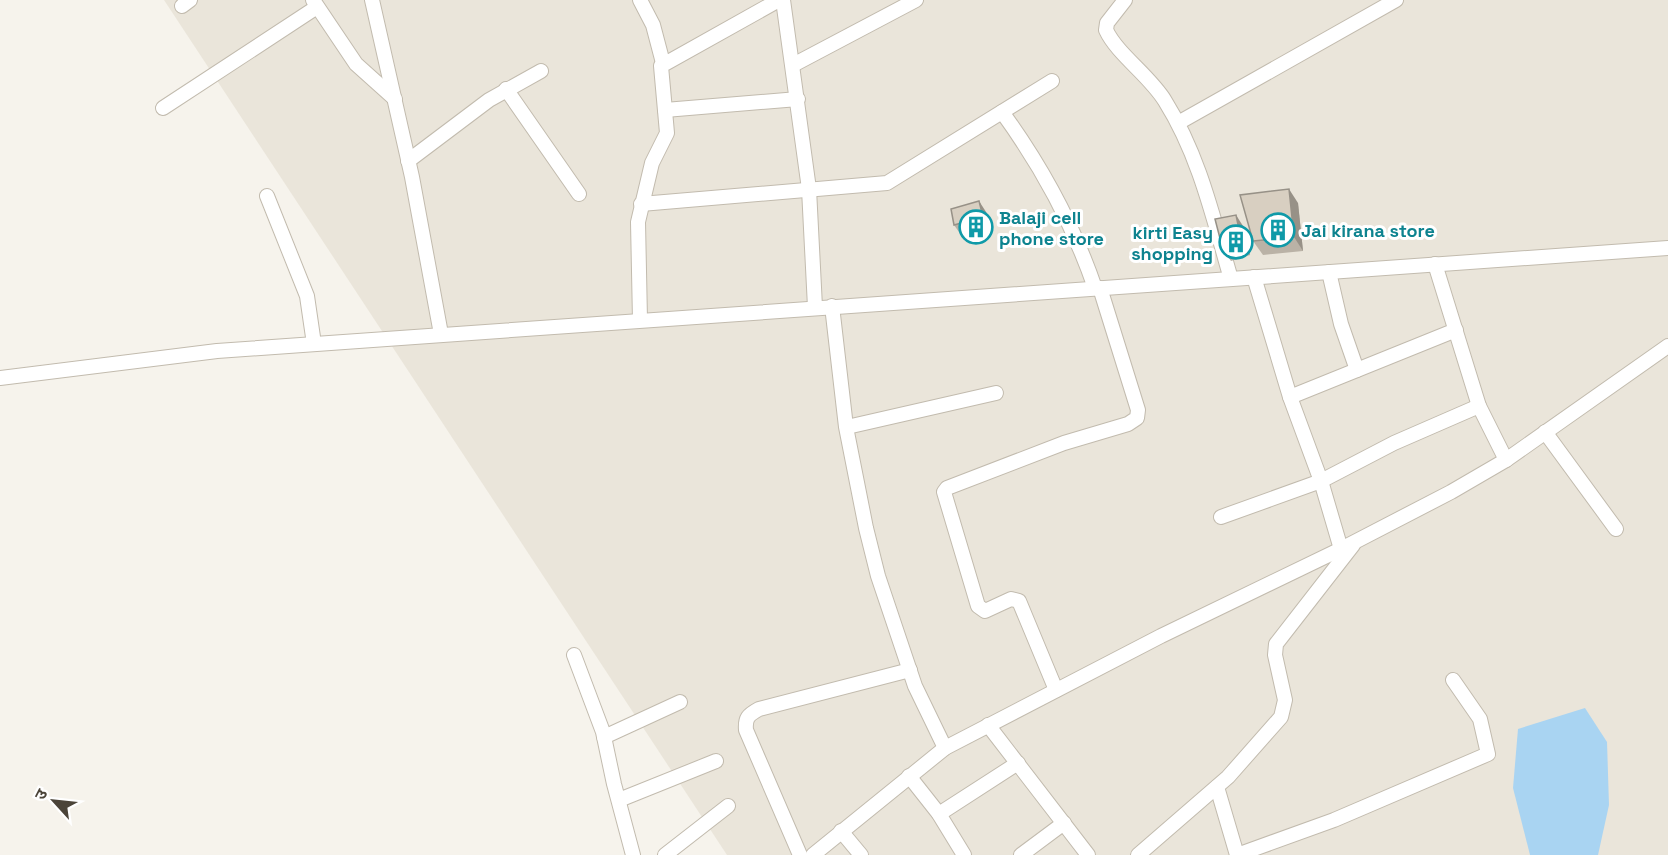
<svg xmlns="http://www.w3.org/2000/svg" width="1668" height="855" font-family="'Space Grotesk','Noto Sans Devanagari',sans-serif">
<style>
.residential{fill:#eae5da}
.water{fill:#a9d4f2}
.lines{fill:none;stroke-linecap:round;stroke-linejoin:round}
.minor-casing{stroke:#c2bbae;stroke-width:16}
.minor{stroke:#fff;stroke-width:14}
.wall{fill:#bab2a6}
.shaded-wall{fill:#979187}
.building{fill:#d8cfc1;stroke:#979187;stroke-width:1.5}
.labels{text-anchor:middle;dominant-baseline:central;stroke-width:6;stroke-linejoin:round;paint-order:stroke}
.culture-label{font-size:18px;font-weight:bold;fill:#0d838f;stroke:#fff;text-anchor:start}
</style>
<rect width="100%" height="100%" fill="#f6f3ec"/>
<polygon class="residential" points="164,0 1668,0 1668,855 727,855"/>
<polygon class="water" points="1585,708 1607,742 1609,805 1598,855 1530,855 1513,788 1518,729"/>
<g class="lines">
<g class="minor-casing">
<g id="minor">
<polyline points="313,0 356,64 395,99"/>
<polyline points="372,0 412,177 441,334"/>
<polyline points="640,0 653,25 663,63"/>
<polyline points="783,0 809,189 815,307"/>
<path d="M1125 0 1107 23 1106 30C1117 54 1150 76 1165 101 1199 155 1213 217 1231 279"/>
<polyline points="182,6 190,0"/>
<polyline points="793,65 916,0"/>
<polyline points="506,89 579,194"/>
<polyline points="163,108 317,7"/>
<polyline points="665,110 798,99"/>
<path d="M1002 112C1042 167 1073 224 1095 288"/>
<polyline points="1178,123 1396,0"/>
<polyline points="408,161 489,100 541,71"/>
<polyline points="267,196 307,296 314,344"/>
<polyline points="641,204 887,183 1052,81"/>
<polyline points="1435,264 1479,406 1506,460"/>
<polyline points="1329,272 1341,324 1357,370"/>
<polyline points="1254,277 1290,397 1321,481 1341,549"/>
<polyline points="832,306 846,427 866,528 878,576 915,686 945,748"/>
<polyline points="640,320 638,222 652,163 667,133 661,66 779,0"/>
<polyline points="0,378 217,351 1668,248"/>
<polyline points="1290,397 1456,330"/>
<polyline points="847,427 996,393"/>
<polyline points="1545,432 1616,529"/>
<polyline points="1221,517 1321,481 1394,443 1479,406"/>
<polyline points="574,655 603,732 614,784 633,855"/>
<polyline points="1056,690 1019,601 1011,599 985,611 978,606 944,492 947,488 1064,443 1128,424 1137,418 1138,410 1100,288"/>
<polyline points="988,725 1088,855"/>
<polyline points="604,737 680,702"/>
<polyline points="909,776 939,814 964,855"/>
<polyline points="1217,787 1237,855"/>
<polyline points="619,800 716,761"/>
<polyline points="939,814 1018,763"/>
<polyline points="841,831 861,855"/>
<polyline points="665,855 728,806"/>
<path d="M800 855 746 730C745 718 748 715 759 709L910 670"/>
<polyline points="813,855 945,748 1161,636 1341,549 1451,492 1506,460 1668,346"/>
<polyline points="1021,855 1064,823"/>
<polyline points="1138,855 1228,777 1281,717 1285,700 1275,655 1276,644 1353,545"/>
<polyline points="1237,855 1334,820 1488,754 1480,719 1453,680"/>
</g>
</g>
<use href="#minor" class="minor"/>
</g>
<g class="wall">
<polygon points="1298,203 1303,251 1263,255 1253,241"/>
<polygon points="988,215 992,231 964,239 954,225"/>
<polygon points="1243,226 1250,255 1231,261 1223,250"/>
</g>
<g class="shaded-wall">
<polygon points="1289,189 1298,203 1303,251 1294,237"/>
<polygon points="979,201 988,215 992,231 983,217"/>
<polygon points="1236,215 1243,226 1250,255 1242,244"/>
</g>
<g class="building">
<polygon points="1289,189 1294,237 1253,241 1240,195"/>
<polygon points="979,201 983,217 954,225 951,209"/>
<polygon points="1236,215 1242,244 1223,250 1215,219"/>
</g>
<defs>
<g id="building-ring" transform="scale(1.725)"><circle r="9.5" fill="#fff" stroke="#0f9aa8" stroke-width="1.5"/><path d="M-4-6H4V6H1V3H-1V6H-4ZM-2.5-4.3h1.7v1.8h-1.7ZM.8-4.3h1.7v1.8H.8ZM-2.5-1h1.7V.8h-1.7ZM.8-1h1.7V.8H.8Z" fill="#0f9aa8"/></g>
</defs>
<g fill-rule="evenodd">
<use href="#building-ring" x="976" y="227"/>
<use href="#building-ring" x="1278" y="230"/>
<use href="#building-ring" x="1236" y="242"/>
</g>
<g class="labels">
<g class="culture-label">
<text x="999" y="217">Balaji cell<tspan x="999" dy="21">phone store</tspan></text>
<text x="1301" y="230">Jai kirana store</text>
<text x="1213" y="232" text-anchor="end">kirti Easy<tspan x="1213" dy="21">shopping</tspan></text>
</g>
</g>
<g transform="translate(54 801) rotate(297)" stroke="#ffffff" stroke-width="4.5" paint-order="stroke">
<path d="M0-4.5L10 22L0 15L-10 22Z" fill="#4b4439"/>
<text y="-9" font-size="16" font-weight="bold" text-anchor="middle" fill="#4b4439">उ</text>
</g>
</svg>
